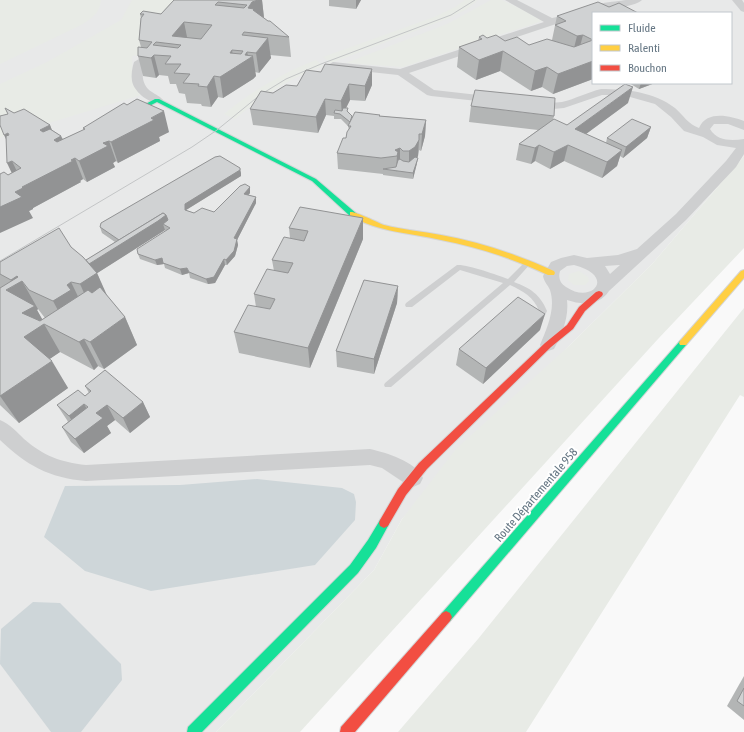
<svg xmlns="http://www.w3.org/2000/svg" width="744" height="732" font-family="'Asap Condensed',sans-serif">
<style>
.built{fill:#e8e9e9;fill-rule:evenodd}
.green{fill:#e8ebe6}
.water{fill:#ced6d9}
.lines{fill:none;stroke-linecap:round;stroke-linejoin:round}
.fast-casing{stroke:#d5d6d7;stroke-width:2}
.slow-casing{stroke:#d5d6d7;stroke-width:2}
.jam-casing{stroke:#d5d6d7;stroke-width:2}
.lane{fill:#cecfd0;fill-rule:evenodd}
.street{fill:#cecfd0;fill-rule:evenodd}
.fast{fill:#16e098;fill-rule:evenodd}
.slow{fill:#ffcf43;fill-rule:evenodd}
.jam{fill:#f24e42;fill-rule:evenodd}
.tram{stroke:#c3c5c6;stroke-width:1}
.wall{fill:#b3b5b5;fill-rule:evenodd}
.shaded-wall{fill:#929394}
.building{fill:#d0d2d3;stroke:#929394;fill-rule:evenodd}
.labels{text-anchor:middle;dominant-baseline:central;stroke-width:4;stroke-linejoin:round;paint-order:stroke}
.street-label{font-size:12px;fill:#657683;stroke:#fff}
</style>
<rect width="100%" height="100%" fill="#f9f9f9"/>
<path class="built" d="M0 0H744V156L653 263 570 345 402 519 374 570 216 732H0ZM593 13H731V83H593Z"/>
<g class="green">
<path d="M0 0H101V1C99 13 93 17 83 24L0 64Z"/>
<polygon points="132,0 177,0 141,55 132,56 133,84 141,95 29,129 10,133 0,138 0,84 47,62 121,20"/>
<polygon points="465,0 478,0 465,10 449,18 331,63 323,57 434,17 455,7"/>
<polygon points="491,0 502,0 545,20 403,67 346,63 447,24"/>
<path d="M316 60 323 66C288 79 263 95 235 119L224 114C254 90 280 74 316 60Z"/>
<polygon points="744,156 744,248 658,339 300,732 216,732 374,570 402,519 456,449 570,345 653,263"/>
<polygon points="579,271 588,277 589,281 585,285 574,285 568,280 569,274"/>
<polygon points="744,308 744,397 740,395 526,732 398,732 478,639"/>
</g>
<g class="water">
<polygon points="257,479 342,488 354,494 356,502 355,520 315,565 151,591 85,571 44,537 65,486 180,485"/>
<polygon points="33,602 60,603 121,664 122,680 81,732 51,732 0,664 1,629"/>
</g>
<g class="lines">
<g class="fast-casing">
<g id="fast">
<polygon points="155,99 159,99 316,179 357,214 353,216 350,216 312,181 157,102 124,119 119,118"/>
<polygon points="683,340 687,343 686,345 450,621 446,623 442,621 440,617 442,613 680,341"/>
<polygon points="384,518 388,520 389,523 388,526 376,548 358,573 202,732 187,732 188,727 350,565 368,540 380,520"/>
</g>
</g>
<g class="slow-casing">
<g id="slow">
<path d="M350 212C356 211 376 222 384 225 403 230 422 231 441 235 480 242 518 255 554 271L555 273 554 275H548C514 259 478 247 441 240 410 233 379 232 350 216Z"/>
<polygon points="744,270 744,278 686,345 680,345 679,343 680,341 741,271"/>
</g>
</g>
<g class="jam-casing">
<g id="jam">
<polygon points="599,291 602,292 603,294 602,296 585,311 573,329 551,347 427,469 406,495 388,526 384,528 380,526 379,523 380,520 398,489 419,463 545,343 567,325 579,307 596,292"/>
<polygon points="446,611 450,613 452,617 450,621 355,732 340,732 341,727 442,613"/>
</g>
</g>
<path class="lane" d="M527 260H529L532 262 514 282C530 288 540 294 547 311L541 324H535L534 322 539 311C534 297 523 291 510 285L391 387H385L384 385 385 383 503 283 460 270 412 307H406L405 305 406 303 457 265C467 264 497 275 508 279Z"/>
<g class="street">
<polygon points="505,0 517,0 552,18 557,17 562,20 556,24 409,73 434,90 496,97 500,98 502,100 500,102 496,103 431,96 427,95 398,75 333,68 328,65 333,62 400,69 544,22"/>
<path d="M626 0H642C636 7 596 11 584 14L579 11C587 3 615 2 626 0Z"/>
<polygon points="732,0 742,0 744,3 744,12 741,11"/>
<path d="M139 59 144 62C142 74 141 85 152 92 156 95 160 96 163 100L161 102C150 105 134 92 132 81 131 75 132 68 134 62Z"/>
<path d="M601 89C627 89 654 92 675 108 683 115 688 124 699 128 707 110 730 116 744 121V130L728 124H714L710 129C717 141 731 141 744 139V154L736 167 686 220 609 291C599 306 582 305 567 300 569 318 562 334 554 349L548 351 542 349 540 345C547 328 556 309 550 290 548 285 544 282 543 276L551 262 561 258 574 255 587 258 618 255 637 249 676 214 726 161 736 148 717 145 703 137 684 131 671 117 655 104 623 95H602L564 108 553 109 528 106 526 104 528 102C539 99 551 104 562 102 575 99 588 92 601 89ZM574 265C617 276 592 305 566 287 560 283 558 278 560 271L567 266ZM620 265 610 274 605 266 619 265Z"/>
<path d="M0 420C10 424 17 432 24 439 44 456 60 462 86 465L370 449C387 453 415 461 423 478L420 484 413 487 406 484 382 468 370 465 86 481C49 478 26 465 0 440Z"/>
</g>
<use href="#fast" class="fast"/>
<use href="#slow" class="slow"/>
<use href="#jam" class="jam"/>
<polyline class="tram" points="0,261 192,147 217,130 260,95 286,79 321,64 451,15 475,0"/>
</g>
<g class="wall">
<polygon points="174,0 262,0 264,18 263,18 289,37 291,57 270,55 271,58 259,73 255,72 256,76 253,79 223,98 218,97 211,107 202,106 201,104 187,103 185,94 179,93 176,84 170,84 168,76 159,75 156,78 143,76 138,56 141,47 139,40 141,18 140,14 161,14"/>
<polygon points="329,0 361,0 356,9 329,6"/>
<polygon points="593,13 593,79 553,94 542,87 531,91 500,71 476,80 457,67 459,47 478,41 479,37 529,45 552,40 557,16"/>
<polygon points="306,70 372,85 365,101 350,100 346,108 348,113 352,116 380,116 426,120 425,136 421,151 419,150 418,156 417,158 417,163 413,179 383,175 383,174 338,169 337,153 346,138 349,130 348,126 341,119 334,119 334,116 326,115 318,133 253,125 250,109 273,93 297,86"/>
<polygon points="629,83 655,83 639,89"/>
<polygon points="628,103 586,134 606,143 607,138 651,127 647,138 623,158 620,156 617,166 602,178 564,161 550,169 535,161 531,164 516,160 519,144 538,130 469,122 471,106 554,116 553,120 567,125"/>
<polygon points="5,108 14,113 50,125 52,130 61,136 63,139 84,130 83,128 169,132 159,137 160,141 118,163 116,161 113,163 115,167 87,182 83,179 80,181 81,182 33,208 33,209 29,211 33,218 8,175 12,173 8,114"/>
<path d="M241 173V176L186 210 194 213 214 212 250 187V193L248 195 256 197V203L237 240 238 245 235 256 227 265H225L215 283 208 284 190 278 189 273 182 275 165 268 164 264 157 265 140 259 138 254 166 231 165 230 97 273 106 295 125 317 137 345 104 369 98 366 94 370 60 352 49 359 68 388 19 423 0 405V262L71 247 86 260 115 242 102 233 100 227ZM38 309 45 318 42 320 37 310Z"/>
<polygon points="363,218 363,239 310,368 239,353 234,332 256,307 254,294 274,271 272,260 290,238 289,228"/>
<polygon points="398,286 397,303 374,374 337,367 336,351"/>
<polygon points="540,330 483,384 456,365 459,349"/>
<polygon points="85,386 143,402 150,417 130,433 115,420 107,426 111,433 84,453 71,442 62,427 68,422 67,420 57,405 85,396 89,393"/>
<polygon points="744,676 744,720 727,706"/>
</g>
<g class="shaded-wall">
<polygon points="258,0 262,0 264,18 256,21 248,8 252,2"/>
<polygon points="356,0 361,0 356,9"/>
<polygon points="184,22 188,42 181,45 172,36"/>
<polygon points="583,35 578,54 572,56 577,36"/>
<polygon points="268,38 271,58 259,73 256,53"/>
<polygon points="232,50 235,68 247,52 249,59 253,56 256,76 253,79 223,98 220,77 230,53"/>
<polygon points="503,51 500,71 476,80 479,60"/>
<polygon points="154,55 159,75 156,78 151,58"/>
<polygon points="593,61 593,79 553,94 558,74"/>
<polygon points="547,67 542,87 531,91 535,71"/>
<polygon points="372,69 372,85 365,101 365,86"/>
<polygon points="214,76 218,97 211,107 207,87"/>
<polygon points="641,83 655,83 639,89"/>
<polygon points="349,84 350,100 342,116 341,101"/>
<polygon points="633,87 628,103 571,145 575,129"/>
<polygon points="325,99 326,115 318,133 316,117"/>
<polygon points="164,111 169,132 159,137 160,141 118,163 111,142 151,118"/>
<polygon points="426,120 425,136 421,151 422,134"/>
<polygon points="50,125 55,139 61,136 70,157 40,130"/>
<polygon points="651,127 647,138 623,158 626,147"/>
<polygon points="8,133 14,156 4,135"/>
<polygon points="419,140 418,156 414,163 409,167 409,151"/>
<polygon points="109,141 116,161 113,163 115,167 87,182 79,161 103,143"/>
<polygon points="539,145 535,161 531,164 535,148"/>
<polygon points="568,145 564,161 550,169 554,152"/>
<polygon points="400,148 400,164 397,169 396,172 397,156 395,150"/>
<polygon points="622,150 617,166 602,178 607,162"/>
<polygon points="75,158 83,179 80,181 81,182 33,208 33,209 29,211 33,218 0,233 0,207 15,192 22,187"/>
<polygon points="418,158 417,163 413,179 413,173"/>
<polygon points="12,161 22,182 17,184 7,163"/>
<polygon points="240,168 241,173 241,176 186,210 185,210 185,204"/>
<polygon points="250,187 250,193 245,199 244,194"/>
<polygon points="256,197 256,203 237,240 238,245 235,256 227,265 226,260 234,238"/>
<polygon points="166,215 170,226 163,224 165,230 162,232 88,279 83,268"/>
<polygon points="363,218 363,239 310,368 308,348"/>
<polygon points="162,258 164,264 157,265 155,260"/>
<polygon points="224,259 225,265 215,283 208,284 206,279"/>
<polygon points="187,268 189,273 182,275 180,269"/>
<polygon points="97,273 110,302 93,313 80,284"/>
<polygon points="17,276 20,282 22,281 38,309 37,310 45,324 44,324 60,352 41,365 24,337 6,290 14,286 11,280"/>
<polygon points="71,282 85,311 68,329 53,301 67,285"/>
<polygon points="398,286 397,303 374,374 374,359"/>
<polygon points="545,314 540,330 483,384 486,368"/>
<polygon points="125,317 137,345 104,369 90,342"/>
<polygon points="84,339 98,366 94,370 79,342"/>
<polygon points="52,361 68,388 19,423 0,396"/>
<polygon points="143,402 150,417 130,433 123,418"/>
<polygon points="84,404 93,419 78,431 69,416"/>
<polygon points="107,405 115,420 107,426 111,433 84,453 75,439 96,413"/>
</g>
<g class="building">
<path d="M174 0H258L252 2 248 8 254 9 253 10 268 21H270L289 37 244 32 242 35 268 38 256 53 247 52 245 55 253 56 250 58 220 77 214 76 207 87 198 86 199 84 183 83 190 74 174 73 181 64H165L171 56 154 55 151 58 138 56V47L147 48 152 42 139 40 141 18 144 14H140L143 11 161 14ZM218 2 247 5 244 8 215 5ZM184 22 212 25 201 39 172 36ZM156 42 181 45 178 48 153 45ZM232 50 243 51 241 54 230 53Z"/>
<polygon points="598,2 609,7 619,3 638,13 593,13 593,40 583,35 577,36 555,25 566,21 557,16"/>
<polygon points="483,35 487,38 496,35 505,41 517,37 529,45 547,39 574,47 593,40 593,61 558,74 547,67 535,71 503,51 479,60 459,47 482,39 479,37"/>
<polygon points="325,64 372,69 365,86 349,84 341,101 325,99 316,117 250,109 261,91 273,93 286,85 297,86 306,70 321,72"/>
<polygon points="625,84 633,87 575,129 622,150 607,162 568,145 554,152 539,145 535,148 519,144 554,119 567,125"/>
<polygon points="475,90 555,98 554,116 471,106"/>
<polygon points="137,99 164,111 151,118 154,120 111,142 109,141 103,143 108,146 79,161 75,158 71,160 73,161 22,187 23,188 15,192 22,197 0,207 0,174 4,172 8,175 21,168 12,161 7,163 6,136 9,135 8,133 4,135 0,125 0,116 8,114 5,108 14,113 24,109 50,125 40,130 43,132 50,129 61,136 54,140 57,142 85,129 83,128 124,103 127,105"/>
<polygon points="343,108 348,108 347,111 352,116 350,122 340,114 334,113 335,110 342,111"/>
<polygon points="355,112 380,115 379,116 426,120 422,134 419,134 419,140 415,147 409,151 403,151 400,148 395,150 398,152 397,156 381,158 337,153 343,138 346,138 347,132 351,126 348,126"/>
<polygon points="632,119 651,127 626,147 607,138"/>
<polygon points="220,156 240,168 240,170 185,204 185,210 194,213 202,208 214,212 240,186 245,184 250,187 244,194 256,197 234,238 237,239 234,251 226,260 224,259 214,277 206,279 189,272 187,268 180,269 163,263 162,258 155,260 138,254 137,249 170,228 163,224 168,220 166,215 163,213 119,240 100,227 101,223 215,157"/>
<polygon points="415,157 418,158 413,173 383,169 396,167 398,160 400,159 403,161 409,162"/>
<polygon points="300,207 363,218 308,348 234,332 248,305 270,309 275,299 254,294 267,269 288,273 293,263 272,260 284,237 304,241 308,231 289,228"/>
<polygon points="163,213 166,215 158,221 89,264 86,260"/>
<polygon points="59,228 71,247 83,257 97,273 80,284 71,282 67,285 71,290 53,301 29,290 22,281 6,290 35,306 22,313 40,321 88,290 92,293 100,287 125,317 90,342 84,339 79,342 44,324 24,337 52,361 0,396 0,288 18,277 17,276 11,280 0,274 0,262"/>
<polygon points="364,280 398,286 374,359 336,351"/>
<polygon points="518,297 545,314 486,368 459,349"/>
<polygon points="105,370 143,402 123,418 107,405 96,413 103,418 75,439 62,427 88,407 84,404 69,416 57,405 78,390 85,396 91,391 85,386"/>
<polygon points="744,688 744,706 737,701"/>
</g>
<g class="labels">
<g class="street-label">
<text transform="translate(536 495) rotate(-49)">Route Départementale 958</text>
</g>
</g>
<rect x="592" y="12" width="140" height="72" fill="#ffffff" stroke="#c1c8cd"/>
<rect x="600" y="25" width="20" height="6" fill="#16e098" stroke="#c1c8cd"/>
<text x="628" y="32" font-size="12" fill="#657683">Fluide</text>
<rect x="600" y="45" width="20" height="6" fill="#ffcf43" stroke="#c1c8cd"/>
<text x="628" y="52" font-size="12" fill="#657683">Ralenti</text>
<rect x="600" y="65" width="20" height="6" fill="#f24e42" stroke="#c1c8cd"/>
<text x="628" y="72" font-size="12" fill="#657683">Bouchon</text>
</svg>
